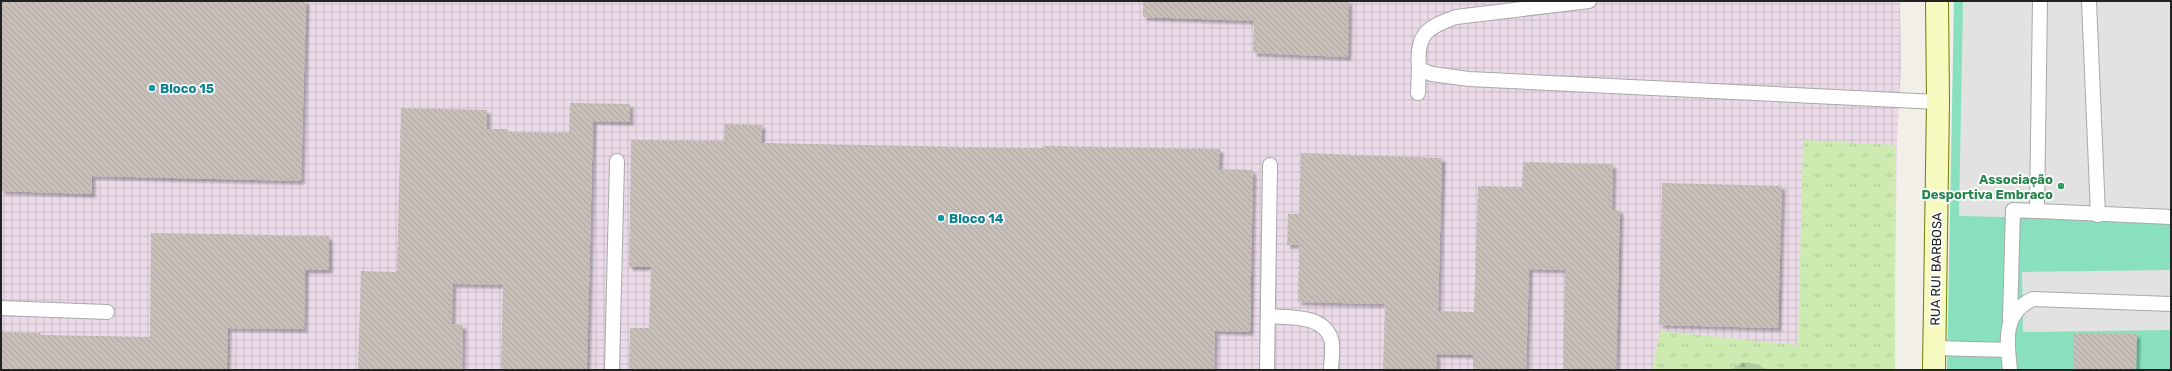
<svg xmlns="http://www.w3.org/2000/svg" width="2172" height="371" font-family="Rubik,sans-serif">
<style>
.industrial{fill:url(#industrial-grid)}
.grass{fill:url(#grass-tufts)}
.forest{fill:url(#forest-firs)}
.pitch{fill:#88e0be}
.parking{fill:#e2e2e2}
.building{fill:url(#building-back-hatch);filter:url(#shadow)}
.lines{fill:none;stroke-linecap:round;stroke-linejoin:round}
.lane-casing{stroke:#a9a9a9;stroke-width:16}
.secondary-casing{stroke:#707d05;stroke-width:24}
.lane{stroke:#fff;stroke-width:14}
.secondary{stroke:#f7fabf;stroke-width:22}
.culture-dot{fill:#0f9aa8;stroke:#fff;stroke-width:1.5}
.leisure-dot{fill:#2e9e5b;stroke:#fff;stroke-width:1.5}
.labels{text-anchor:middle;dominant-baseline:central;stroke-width:3.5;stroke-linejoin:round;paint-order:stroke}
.culture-label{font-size:13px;font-weight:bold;fill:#0d838f;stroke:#fff;text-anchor:start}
.leisure-label{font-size:13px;font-weight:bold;fill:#27864d;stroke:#fff;text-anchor:end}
.street-label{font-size:13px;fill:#222;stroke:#fff}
</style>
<defs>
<pattern id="industrial-grid" width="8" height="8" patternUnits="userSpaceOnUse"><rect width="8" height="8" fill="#ebdbe8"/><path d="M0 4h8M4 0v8" fill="none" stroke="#c9bcc7"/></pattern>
<pattern id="grass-tufts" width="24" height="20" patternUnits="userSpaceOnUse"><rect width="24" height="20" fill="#cdebb0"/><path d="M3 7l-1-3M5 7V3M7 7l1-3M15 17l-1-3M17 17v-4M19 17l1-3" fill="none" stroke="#b0c997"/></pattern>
<pattern id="forest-firs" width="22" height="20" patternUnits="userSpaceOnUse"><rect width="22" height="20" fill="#add19e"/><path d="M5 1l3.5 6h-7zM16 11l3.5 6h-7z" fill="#95b388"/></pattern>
<pattern id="building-back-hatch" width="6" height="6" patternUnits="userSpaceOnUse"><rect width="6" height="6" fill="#c7bfb8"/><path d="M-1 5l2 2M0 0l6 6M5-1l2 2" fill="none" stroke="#aba49e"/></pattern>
<filter id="shadow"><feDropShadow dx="3.5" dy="3.5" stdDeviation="1" flood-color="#0004"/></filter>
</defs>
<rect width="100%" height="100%" fill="#f2efe9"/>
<polygon class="industrial" points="1,1 1900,1 1901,67 1897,142 1894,370 1,370"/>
<polygon class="grass" points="1803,140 1895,145 1895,370 1652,370 1660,331 1798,345"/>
<path class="forest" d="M1741 363C1752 362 1758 364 1767 370H1730Z"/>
<polygon class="pitch" points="1954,1 2171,1 2171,370 1947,370"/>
<g class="parking">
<polygon points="1963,1 2171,1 2171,221 1959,216"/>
<polygon points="2171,270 2171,330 2023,332 2022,272"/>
</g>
<g class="building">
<polygon points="1,1 306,1 301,181 92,176 92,194 1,191"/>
<polygon points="1143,1 1349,1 1348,57 1253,53 1254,21 1143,17"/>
<polygon points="570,103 630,104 630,122 593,121 587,370 501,370 503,285 453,284 452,324 463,325 462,370 358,370 361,271 397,272 401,108 487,110 487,129 507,129 507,132 569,133"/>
<polygon points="725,124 762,125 761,143 1016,148 1044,148 1044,146 1220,149 1219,169 1253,170 1250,332 1215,331 1214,370 629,370 630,328 649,328 651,267 629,267 631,140 724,141"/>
<polygon points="1301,153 1442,158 1438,311 1474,312 1478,186 1522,187 1523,162 1613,164 1612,210 1620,210 1616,370 1563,370 1565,270 1529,269 1526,370 1473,370 1473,355 1437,354 1437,370 1383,370 1385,304 1298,302 1299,245 1287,245 1288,214 1299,214"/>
<polygon points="1662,183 1782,186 1778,328 1659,325"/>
<polygon points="151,233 329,236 329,270 305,270 304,329 228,328 227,370 1,370 1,332 41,333 40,335 150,337"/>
<polygon points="2074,333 2137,334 2136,370 2073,370"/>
</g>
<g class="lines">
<g class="lane-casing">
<g id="lane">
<path d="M1589 1 1456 17C1425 28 1416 35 1419 69L1432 74 1469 79 1938 102"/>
<polyline points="2089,1 2098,215"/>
<polyline points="1418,93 1419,69"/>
<polyline points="2037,211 2040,1"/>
<polyline points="1,308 107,312"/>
<path d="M1268 316C1289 318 1323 314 1331 339 1334 347 1331 361 1331 370"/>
<polyline points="2010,318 2013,210 2171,217"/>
<polyline points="1935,348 2008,350"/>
<polyline points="612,370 617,161"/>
<polyline points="1267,370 1270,165"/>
<path d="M2010 370C2007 341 2002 313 2033 299L2171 304"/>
</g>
</g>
<g class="secondary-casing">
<polyline id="secondary" points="1934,370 1938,102 1937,1"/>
</g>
<use href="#lane" class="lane"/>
<use href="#secondary" class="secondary"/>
</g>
<g class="culture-dot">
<circle cx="152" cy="88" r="4"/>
<circle cx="941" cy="218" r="4"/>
</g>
<circle class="leisure-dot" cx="2061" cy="186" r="4"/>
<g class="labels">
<g class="culture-label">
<text x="160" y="88">Bloco 15</text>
<text x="949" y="218">Bloco 14</text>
</g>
<g class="leisure-label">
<text x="2053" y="179">Associação<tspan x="2053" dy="15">Desportiva Embraco</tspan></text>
</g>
<g class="street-label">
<text transform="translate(1936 269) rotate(-89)">RUA RUI BARBOSA</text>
</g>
</g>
<rect width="2172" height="371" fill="none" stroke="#222222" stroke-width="4"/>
</svg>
